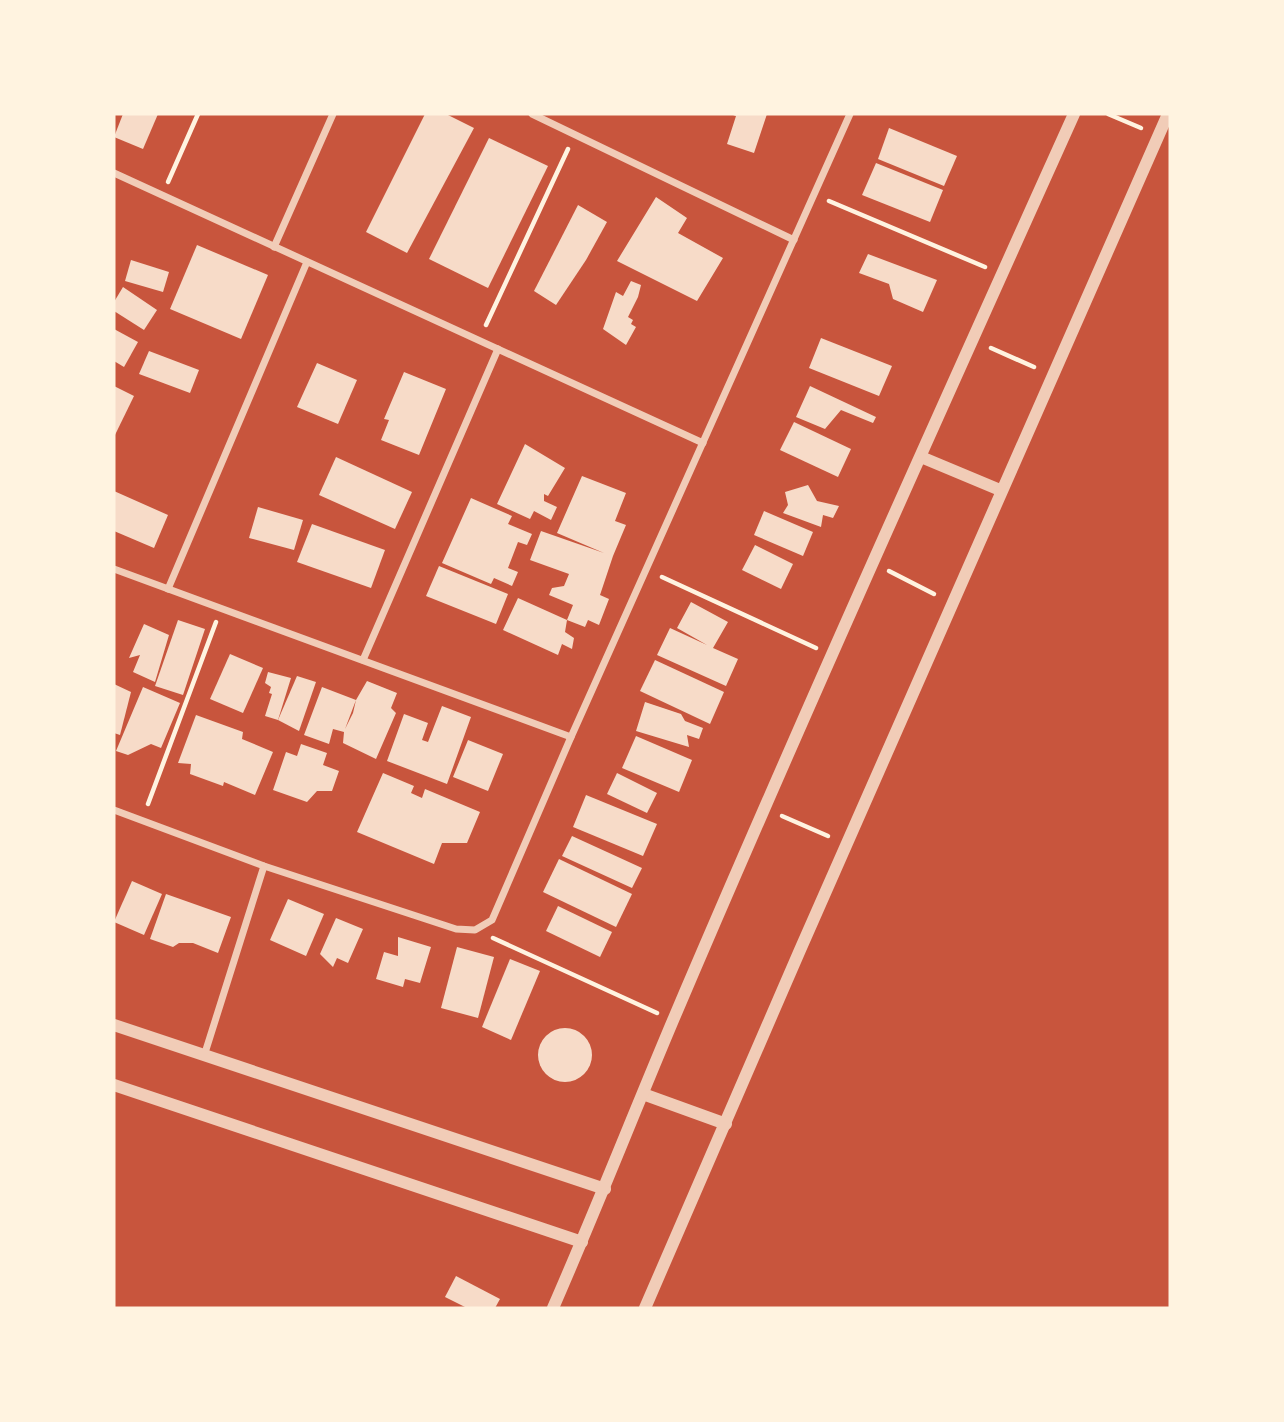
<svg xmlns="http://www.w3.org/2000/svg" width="1284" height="1422" font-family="'Golos Text',sans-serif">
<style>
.building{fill:#f7dbc8}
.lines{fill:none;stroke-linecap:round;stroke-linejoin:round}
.path{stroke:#fff3e0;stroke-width:4.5}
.minor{stroke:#f1ccb7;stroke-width:7}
.tertiary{stroke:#f1ccb7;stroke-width:12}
</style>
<rect width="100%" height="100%" fill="#c8553d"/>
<g class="building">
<polygon points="123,114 158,114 143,149 114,137"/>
<polygon points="425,114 446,114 474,128 407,253 366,232"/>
<polygon points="730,114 767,114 754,153 727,144 736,116"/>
<polygon points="889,128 957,156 944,186 878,159"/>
<polygon points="489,138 548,166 488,288 429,259"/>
<polygon points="876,163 943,190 930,222 862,195"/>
<polygon points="656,197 687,218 678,233 723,258 697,301 617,261"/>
<polygon points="578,205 607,222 586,260 556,305 534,291"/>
<polygon points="197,245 268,275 241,339 170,309"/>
<polygon points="868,254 937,280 923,312 893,299 889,284 859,273"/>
<polygon points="131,260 169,272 163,292 125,281"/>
<polygon points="631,281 641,285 638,297 628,317 633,320 631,324 636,327 626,345 603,329 616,292 623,296"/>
<polygon points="123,287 157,310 144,330 114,311 114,302"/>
<polygon points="114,329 138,342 124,367 114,361"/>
<polygon points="821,338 892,366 879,396 809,368"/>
<polygon points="149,351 199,370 190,393 139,374"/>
<polygon points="317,363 357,380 338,424 297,407"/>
<polygon points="404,372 446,389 419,455 381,440 389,420 384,419"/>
<polygon points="114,386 134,396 114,437"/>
<polygon points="810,386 876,417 873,423 841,410 825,429 796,417"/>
<polygon points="794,422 851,449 838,477 780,450"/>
<polygon points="525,444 565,468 548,496 544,494 544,501 557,507 551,520 534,511 530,519 497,504"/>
<polygon points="336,457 412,492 395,529 319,495"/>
<polygon points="582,476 626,493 615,521 626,525 613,556 600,595 609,599 599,625 588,620 585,627 567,620 573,605 549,595 552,588 564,586 569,574 530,560 541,531 604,553 557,533"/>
<polygon points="808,485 817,501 839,506 833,518 823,515 821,527 783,513 788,505 785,492"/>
<polygon points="114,491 168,515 154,548 114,531"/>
<polygon points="471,498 512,516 508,524 532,534 527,545 518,542 508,568 518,572 512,586 494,578 491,584 442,563"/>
<polygon points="258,507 303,520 294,550 249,538"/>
<polygon points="764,511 813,532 803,556 754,535"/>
<polygon points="312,524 385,550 371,588 297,562"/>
<polygon points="755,545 793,564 781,589 742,570"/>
<polygon points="439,566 508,594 496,624 426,596"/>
<polygon points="518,598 567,620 565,632 574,638 572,649 562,644 558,655 503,630"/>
<polygon points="691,602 728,622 713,648 738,659 726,686 657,655 670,628 707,645 677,628"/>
<polygon points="178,620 205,629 183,695 155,686"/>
<polygon points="144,624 169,635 155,682 133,672 140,655 129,658"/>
<polygon points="230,654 263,668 243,713 210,699"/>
<polygon points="655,660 724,692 710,724 640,691"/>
<polygon points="268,672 291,678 278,720 265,716 272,694 269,693 271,687 265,683"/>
<polygon points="297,676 316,682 299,731 278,720"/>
<polygon points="367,681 397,693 391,708 396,713 376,759 343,743 344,732 333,729 329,744 304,735 322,687 356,700 345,729 353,713 356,700"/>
<polygon points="114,684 131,692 120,735 114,733"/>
<polygon points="143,687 180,703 161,748 151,744 128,755 116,751"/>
<polygon points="645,702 681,714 685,721 703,728 699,739 687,735 689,747 636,731"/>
<polygon points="442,706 471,717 447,784 387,761 404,714 428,723 422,740 428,742"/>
<polygon points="196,715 243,732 242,739 273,752 255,795 224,782 223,786 190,774 191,764 178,763"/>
<polygon points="636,736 692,760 679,792 622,768"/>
<polygon points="468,740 503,754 488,791 453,777"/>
<polygon points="301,744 327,753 323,765 339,771 332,791 317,791 307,802 273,790 286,752 297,756"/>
<polygon points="383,773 414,786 411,793 422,798 425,789 480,812 467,843 442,843 434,864 357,832"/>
<polygon points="617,773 657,793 647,813 607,794"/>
<polygon points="586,795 657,824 643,856 573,827"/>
<polygon points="572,836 642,868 632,888 562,856"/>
<polygon points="559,859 632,894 616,927 543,892"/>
<polygon points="132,881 162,894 144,935 114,922"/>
<polygon points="166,894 231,917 218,953 193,943 179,943 173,947 150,939"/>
<polygon points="288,899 324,914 306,956 270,940"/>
<polygon points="558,906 612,932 600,957 546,931"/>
<polygon points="336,918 363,929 348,963 337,958 333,967 320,954"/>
<polygon points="398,937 431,947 420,983 405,979 403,987 376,979 384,952 398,956"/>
<polygon points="457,947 494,957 478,1018 441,1008"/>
<polygon points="510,959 540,971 511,1040 482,1027"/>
<circle cx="565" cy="1055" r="27"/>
<polygon points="456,1276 500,1299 495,1308 467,1308 445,1297"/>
</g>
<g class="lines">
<g class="path">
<polyline points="1108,114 1141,128"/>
<polyline points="168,182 198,114"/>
<polyline points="829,201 985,267"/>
<polyline points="486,325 568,149"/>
<polyline points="991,348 1034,367"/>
<polyline points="889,571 934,594"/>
<polyline points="662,577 816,648"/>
<polyline points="148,804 216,622"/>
<polyline points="782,816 828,836"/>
<polyline points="493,938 657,1013"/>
</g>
<g class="minor">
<polyline points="532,114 794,240"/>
<polyline points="114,173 703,443"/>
<polyline points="274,247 333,114"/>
<polyline points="114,569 571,737"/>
<polyline points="168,589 307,262"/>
<polyline points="363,660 498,349"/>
<polyline points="114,810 264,866 456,929 475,930 492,920 571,737 850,114"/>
<polyline points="204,1056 264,866"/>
</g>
<g class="tertiary">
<polyline points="921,457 1000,490"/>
<polyline points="114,1025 605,1189"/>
<polyline points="114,1085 582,1242"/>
<polyline points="643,1094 726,1124"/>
<path d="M553 1308C595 1212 633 1115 674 1018 803 715 939 414 1074 114"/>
<path d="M645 1308C817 909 991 511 1168 114"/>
</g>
</g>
<rect width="1284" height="1422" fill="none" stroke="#fff3e0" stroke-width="231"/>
</svg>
